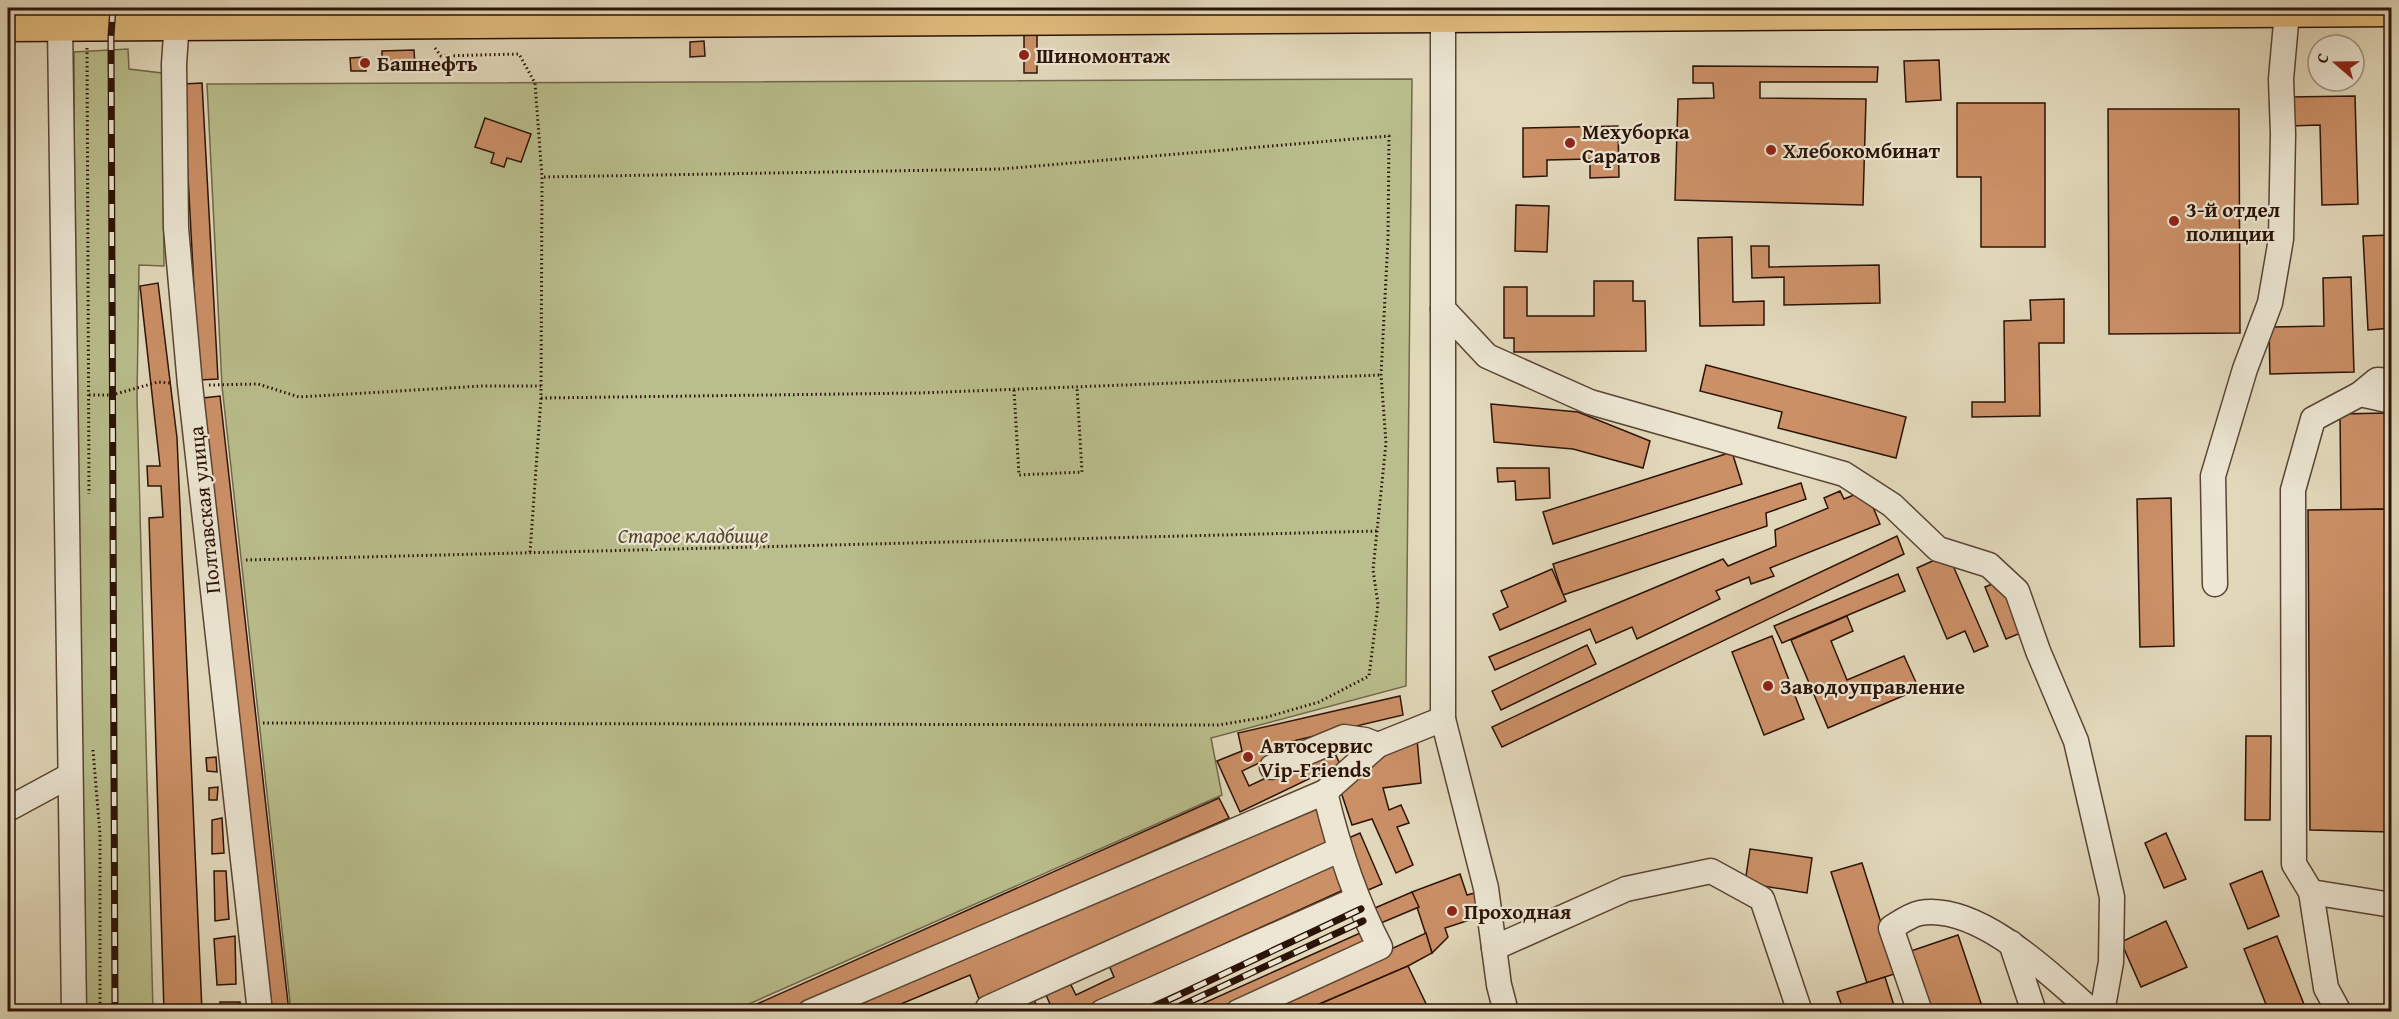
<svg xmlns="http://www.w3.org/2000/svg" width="2399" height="1019" font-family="'Gentium Book Plus',serif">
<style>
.green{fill:#b9be8c;stroke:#72684a;stroke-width:1.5}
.building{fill:#cc9067;stroke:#2c1307;stroke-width:1.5}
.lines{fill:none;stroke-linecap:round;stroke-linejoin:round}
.minor-casing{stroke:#5a4434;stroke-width:27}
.major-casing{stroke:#2c1307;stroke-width:33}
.path{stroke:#2c1307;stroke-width:3;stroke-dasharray:1.5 3;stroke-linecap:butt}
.minor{stroke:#ece6d3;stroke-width:24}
.major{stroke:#e1bc7e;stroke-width:30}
.rail-casing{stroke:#2c1307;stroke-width:7}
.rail{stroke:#ece6d3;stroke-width:4.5;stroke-dasharray:14;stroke-linecap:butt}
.poi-dot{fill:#8f2418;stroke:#ece6d3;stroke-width:2}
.labels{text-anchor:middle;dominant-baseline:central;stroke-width:4.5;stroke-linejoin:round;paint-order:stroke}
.poi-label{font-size:21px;font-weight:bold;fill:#2c1307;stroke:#ece6d3;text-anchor:start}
.street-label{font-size:21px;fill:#2c1307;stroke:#ece6d3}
.park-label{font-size:21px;font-style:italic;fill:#56462f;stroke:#ece6d3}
</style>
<rect width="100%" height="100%" fill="#e2d9bb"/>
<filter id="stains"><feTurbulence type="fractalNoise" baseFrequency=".00333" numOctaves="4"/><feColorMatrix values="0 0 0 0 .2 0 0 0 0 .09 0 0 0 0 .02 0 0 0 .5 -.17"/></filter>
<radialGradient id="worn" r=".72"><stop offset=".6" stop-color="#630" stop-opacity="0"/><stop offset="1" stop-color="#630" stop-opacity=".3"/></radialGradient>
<g class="green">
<polygon points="128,49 129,69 162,73 164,266 139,265 137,397 153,1011 82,1011 74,290 74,52"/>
<polygon points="1412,79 1406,686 1211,738 1222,795 733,1011 291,1011 222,386 207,84"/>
</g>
<g class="building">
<rect x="1024" y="32" width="13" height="41"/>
<polygon points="704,41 705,56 690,57 690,42"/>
<polygon points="414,50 415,66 382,67 382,51"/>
<polygon points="365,57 366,71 351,71 350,58"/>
<polygon points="1939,60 1941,100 1906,102 1904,61"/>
<polygon points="1693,66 1878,67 1877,82 1760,82 1760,98 1866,99 1863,205 1675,200 1678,99 1714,98 1713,83 1693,83"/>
<polygon points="202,83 218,379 199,380 183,84"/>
<polygon points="2355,96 2358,204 2322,205 2320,125 2289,126 2288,97"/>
<polygon points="1957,103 2045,103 2045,247 1981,247 1981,177 1957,177"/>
<polygon points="2108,109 2239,109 2240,333 2109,334"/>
<polygon points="485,118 531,134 521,162 507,158 504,167 491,163 494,153 475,147"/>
<polygon points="1618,126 1619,177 1590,178 1590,159 1547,160 1547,176 1523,177 1523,128"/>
<polygon points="1516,205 1549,206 1547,252 1515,251"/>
<polygon points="2392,235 2392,328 2368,330 2363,236"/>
<polygon points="1732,237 1733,302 1764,301 1764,325 1700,326 1698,238"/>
<polygon points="1751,246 1769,246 1769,267 1879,265 1880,303 1784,305 1784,277 1752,278"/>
<polygon points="2351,277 2354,372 2270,374 2269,327 2324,326 2323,278"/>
<polygon points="1594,281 1633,281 1633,301 1645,301 1646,351 1514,352 1514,338 1504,338 1504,287 1527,287 1527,316 1594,316"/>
<polygon points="158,283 177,438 202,1012 164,1012 149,518 163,517 161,486 148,486 147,466 160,466 140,286"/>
<polygon points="2064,299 2064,343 2039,343 2040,416 1972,417 1972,402 2005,402 2004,321 2031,320 2030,300"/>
<polygon points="1706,365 1906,417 1896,458 1778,428 1782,412 1700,391"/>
<polygon points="220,396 289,1012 272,1012 203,398"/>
<polygon points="1491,404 1578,412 1650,441 1643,468 1573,449 1494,442"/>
<polygon points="2385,413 2387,509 2341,510 2340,414"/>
<polygon points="1732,452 1742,484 1553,544 1543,512"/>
<polygon points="1497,468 1549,468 1550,498 1516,500 1515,481 1498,482"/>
<polygon points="1801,483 1806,499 1766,513 1767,526 1563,595 1553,564"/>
<polygon points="1866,490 1880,524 1770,568 1774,576 1751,584 1749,577 1716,591 1720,599 1637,639 1632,627 1596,643 1590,629 1495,670 1489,657 1723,559 1728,566 1776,546 1775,530 1828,508 1824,498 1840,491 1844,499"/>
<polygon points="2171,498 2174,646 2140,647 2137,499"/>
<polygon points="2392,509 2392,832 2310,830 2308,510"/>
<polygon points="1897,536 1904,554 1502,747 1492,727"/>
<polygon points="1948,554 1988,646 1974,652 1965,631 1947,639 1917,568"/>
<polygon points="1552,569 1566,601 1500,630 1493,614 1508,607 1501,591"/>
<polygon points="1898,574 1905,591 1782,643 1774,626"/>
<polygon points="2002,580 2023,632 2006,639 1985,587"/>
<polygon points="1847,616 1853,631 1831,641 1847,680 1904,656 1919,689 1828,728 1791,640"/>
<polygon points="1772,636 1804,719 1764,735 1732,652"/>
<polygon points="1587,645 1596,664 1501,710 1492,691"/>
<polygon points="1400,696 1403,715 1276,745 1278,754 1242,771 1249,786 1332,747 1340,764 1240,812 1217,761 1242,751 1238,733"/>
<polygon points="2246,736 2271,736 2270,820 2245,820"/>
<polygon points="1417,739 1421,783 1383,788 1389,810 1401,805 1409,823 1397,827 1413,865 1396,873 1372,819 1352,825 1338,783 1350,766"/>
<polygon points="216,757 217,772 207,771 206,758"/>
<polygon points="218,787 217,800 209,800 209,788"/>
<polygon points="1313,795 1332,841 979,999 970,975 882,1012 825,1012"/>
<polygon points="1219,798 1229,818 787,1012 739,1012"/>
<polygon points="222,818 224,853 212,854 212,820"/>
<polygon points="1360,833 1382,884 1366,891 1344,840"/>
<polygon points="2166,833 2186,879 2164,888 2145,843"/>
<polygon points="1750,849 1812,858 1807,893 1745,883"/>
<polygon points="1339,860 1350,887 1165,971 1086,1012 1019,1012 1015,1002 1032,995 1038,1009 1050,1004 1043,988 1067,977 1076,995 1114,977 1107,961"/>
<polygon points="1862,863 1897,973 1867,983 1831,872"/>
<polygon points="214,871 226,871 229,919 215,921"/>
<polygon points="2262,871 2279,916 2248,929 2230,884"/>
<polygon points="1460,874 1467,895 1478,892 1485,915 1445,928 1448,937 1432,953 1412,892"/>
<polygon points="1412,892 1419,907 1381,923 1375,908"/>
<polygon points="2166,921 2187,967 2141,987 2121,942"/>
<polygon points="1369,929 1374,941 1221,1012 1184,1012"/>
<polygon points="1426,933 1432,953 1408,966 1301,1012 1253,1012"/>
<polygon points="1958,935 1984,1012 1931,1012 1911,951"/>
<polygon points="235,936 236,984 217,985 214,939"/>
<polygon points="2277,936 2307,1012 2269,1012 2244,949"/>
<polygon points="1408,966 1430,1012 1301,1012"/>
<polygon points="1885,977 1896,1012 1844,1012 1837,992"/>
<polygon points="220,1002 240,1002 241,1012 220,1012"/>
</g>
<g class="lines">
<g class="minor-casing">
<g id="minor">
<polyline points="185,8 176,35 174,64 176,228 190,385 260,1012"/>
<polyline points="1443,8 1443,719 1486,888 1499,985 1506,1012"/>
<polyline points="60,26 74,1012"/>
<polyline points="1443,309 1487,356 1590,402 1844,474 1892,505 1938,549 1989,565 2017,591 2038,651 2076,741 2112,897 2111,962 2102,1012"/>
<polyline points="2392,381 2377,380 2360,394 2313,419 2293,490 2294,864 2311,892 2392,905"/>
<polyline points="2360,394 2392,401"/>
<polyline points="2215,584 2213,476 2245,369 2270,303 2281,239 2283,134 2281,79 2287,12"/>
<polyline points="1272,767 1344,737 1365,740 1378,745"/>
<polyline points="8,809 69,776"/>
<polyline points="2311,892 2326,988 2339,1012"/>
<polyline points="2011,943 2034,1012"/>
<polyline points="1494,948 1626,889 1711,871 1762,899 1800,1012"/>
<polyline points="988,1008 1339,850"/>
<polyline points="810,1012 1325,792 1378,745 1443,719"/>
<polyline points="1102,1012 1357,899"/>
<path d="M1238 1012 1380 947C1354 897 1338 847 1325 792"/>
<path d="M1920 1012 1891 928C1899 923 1910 915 1920 913 1979 903 2052 976 2093 1012"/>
</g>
</g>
<g class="major-casing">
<polyline id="major" points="8,26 2392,11"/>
</g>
<g class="path">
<polyline points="87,48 89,494"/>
<polyline points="435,48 441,56 519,54 535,83 542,177 541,398 530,553"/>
<polyline points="209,385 258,384 299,397 482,386 541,386"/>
<polyline points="1014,390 1019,475 1082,472 1077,388"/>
<polyline points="89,395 112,395 158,382 170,383"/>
<polyline points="541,398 919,393 1381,375"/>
<polyline points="246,560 1378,531"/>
<polyline points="263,723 1218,725 1267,717 1319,702 1369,676 1378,604 1373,570 1386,443 1381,375 1388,239 1389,136 1001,169 542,177"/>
<polyline points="93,750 100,834 100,1012"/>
</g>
<use href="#minor" class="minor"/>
<use href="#major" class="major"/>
<g class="rail-casing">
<g id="rail">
<polyline points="113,8 111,36 115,1012"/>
<polyline points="1143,1012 1361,909"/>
<polyline points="1167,1012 1363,921"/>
</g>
</g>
<use href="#rail" class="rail"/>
</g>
<g class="poi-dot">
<circle cx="1024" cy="55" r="6"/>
<circle cx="365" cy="63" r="6"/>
<circle cx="1570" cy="143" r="6"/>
<circle cx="1771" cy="150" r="6"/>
<circle cx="2174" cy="221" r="6"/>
<circle cx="1768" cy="686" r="6"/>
<circle cx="1248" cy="757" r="6"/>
<circle cx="1452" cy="911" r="6"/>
</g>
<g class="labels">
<g class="poi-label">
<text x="1036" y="55">Шиномонтаж</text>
<text x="377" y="63">Башнефть</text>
<text x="1582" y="131">Мехуборка<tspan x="1582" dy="24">Саратов</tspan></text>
<text x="1783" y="150">Хлебокомбинат</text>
<text x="2186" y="209">3-й отдел<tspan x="2186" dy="24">полиции</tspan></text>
<text x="1780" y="686">Заводоуправление</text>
<text x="1260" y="745">Автосервис<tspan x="1260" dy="24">Vip-Friends</tspan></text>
<text x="1464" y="911">Проходная</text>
</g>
<g class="street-label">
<text transform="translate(204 510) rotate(-96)">Полтавская улица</text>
</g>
<g class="park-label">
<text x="693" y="535">Старое кладбище</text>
</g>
</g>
<rect width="2399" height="1019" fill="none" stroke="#e2d9bb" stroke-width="30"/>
<rect x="9" y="9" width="2381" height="1001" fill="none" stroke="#2c1307" stroke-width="3"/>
<rect x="15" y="15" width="2369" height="989" fill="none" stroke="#2c1307" stroke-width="1.5"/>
<g transform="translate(2336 63) rotate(290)"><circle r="28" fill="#ece6d3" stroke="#9f9281" stroke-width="1.5"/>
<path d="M0-4.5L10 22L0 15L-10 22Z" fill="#8f2418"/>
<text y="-9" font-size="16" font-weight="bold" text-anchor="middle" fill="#2c1307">С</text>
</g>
<rect width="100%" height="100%" filter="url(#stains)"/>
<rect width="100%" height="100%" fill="url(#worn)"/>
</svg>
